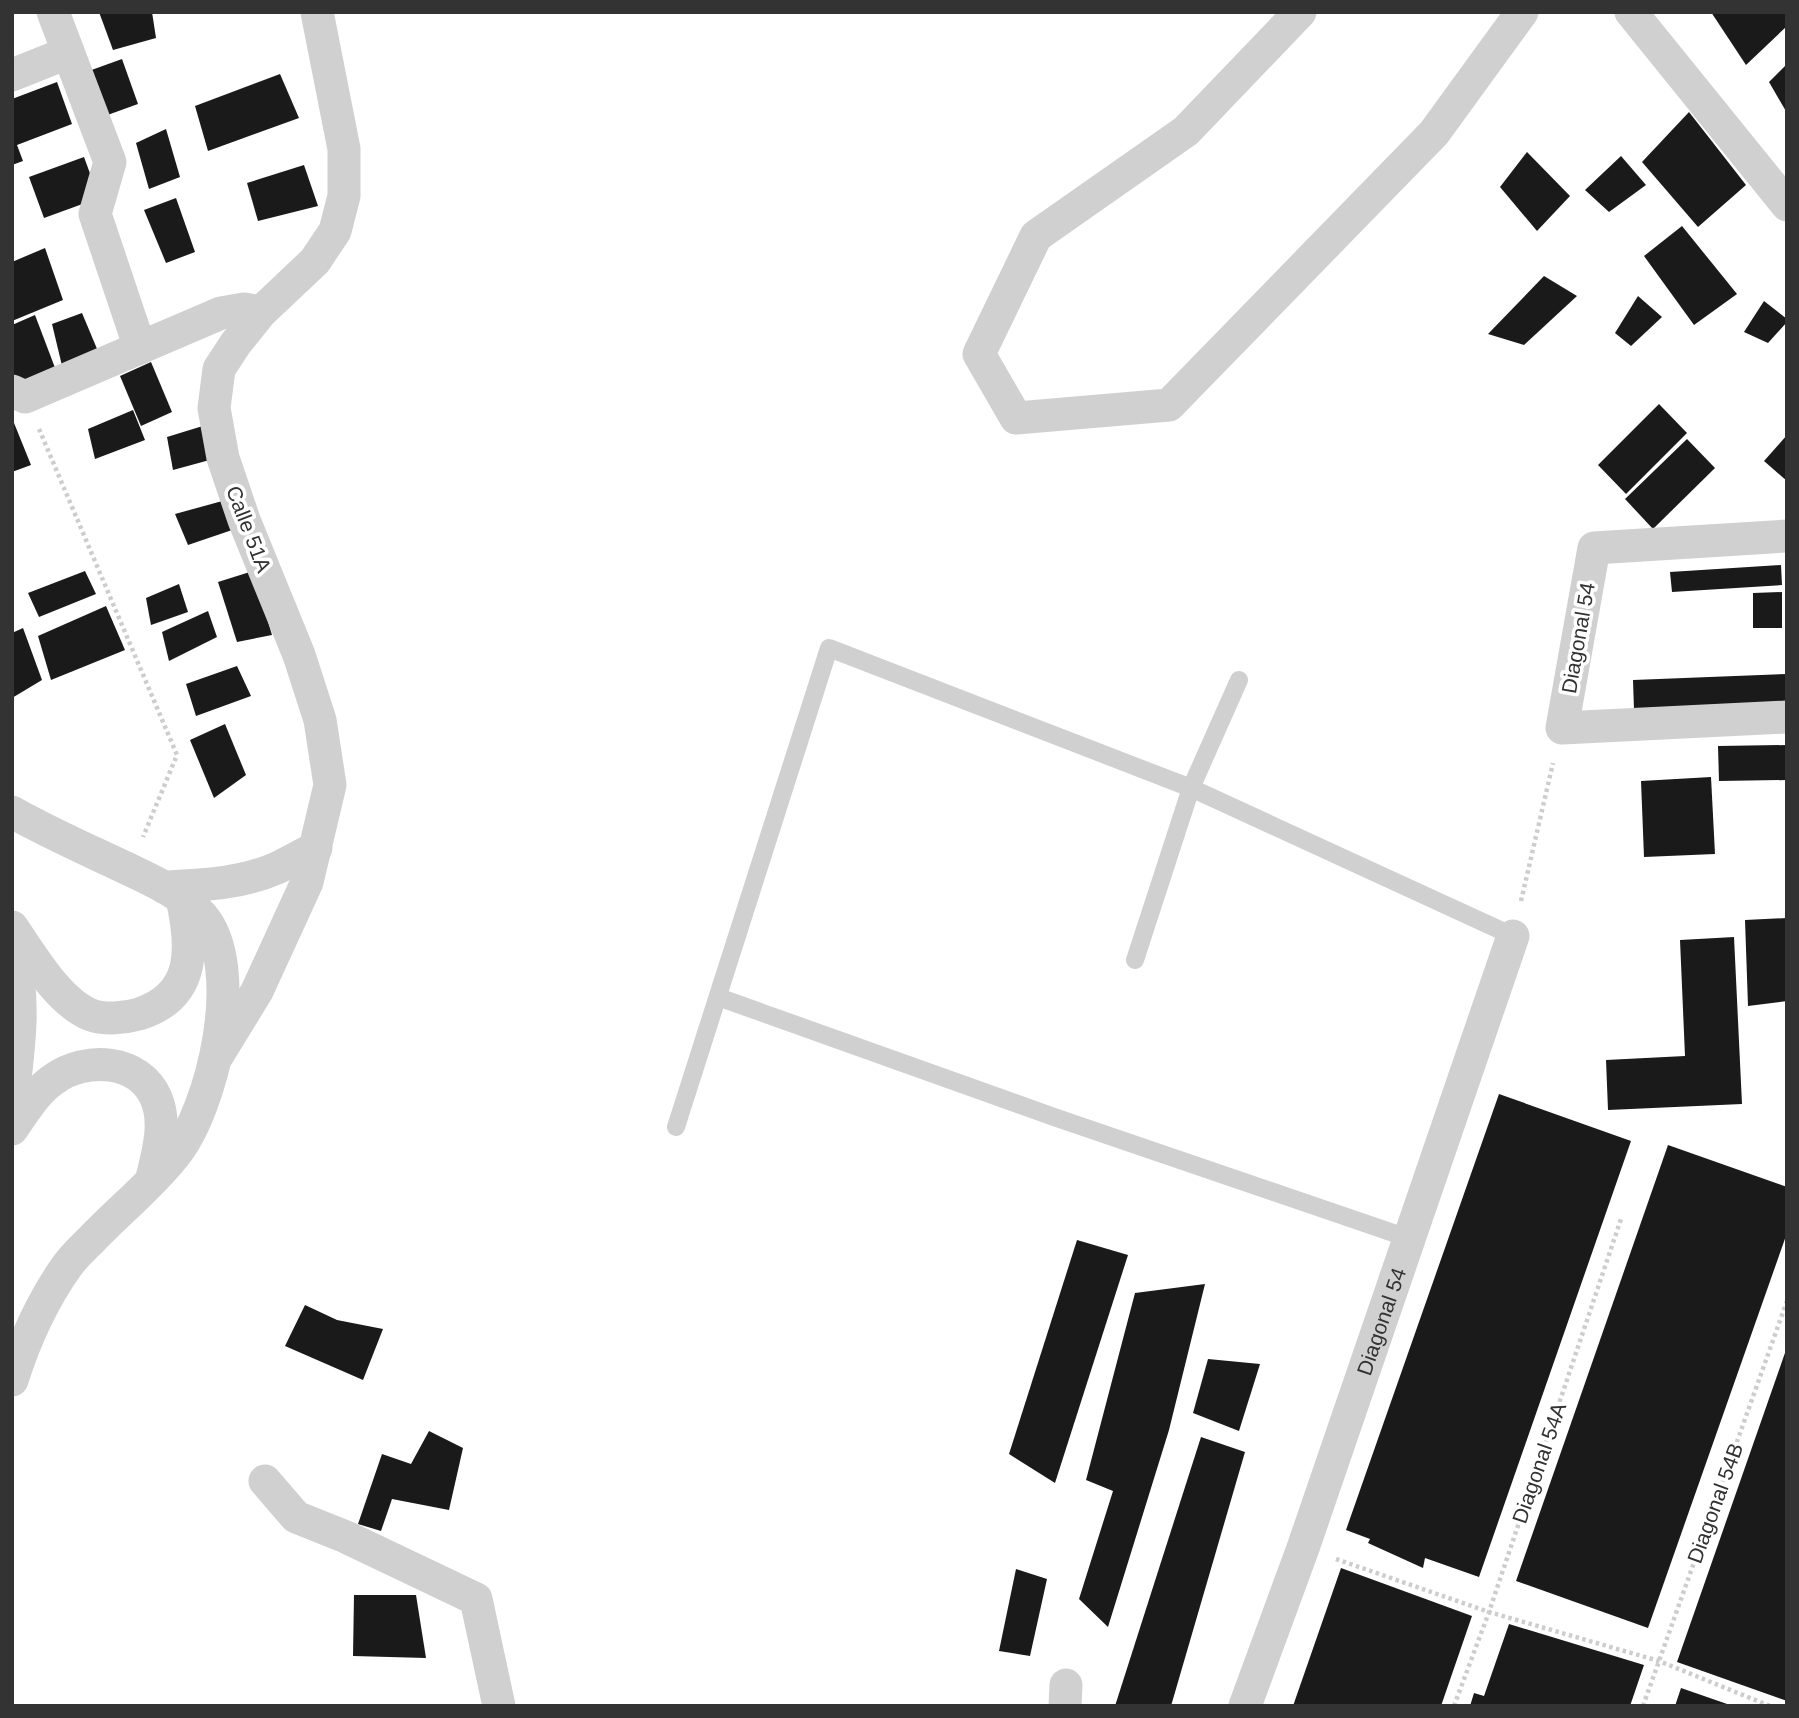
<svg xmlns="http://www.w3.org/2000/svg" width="1799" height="1718" font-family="Arial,sans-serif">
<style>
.building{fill:#1a1a1a}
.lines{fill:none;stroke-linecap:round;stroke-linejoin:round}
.path{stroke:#cdcdcd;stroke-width:4.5;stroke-dasharray:3.5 3.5;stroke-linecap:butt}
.service{stroke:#d0d0d0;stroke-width:18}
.minor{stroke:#d0d0d0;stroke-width:33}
.labels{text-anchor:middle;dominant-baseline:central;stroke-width:7;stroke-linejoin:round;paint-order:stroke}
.street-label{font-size:21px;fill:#333;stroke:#fff}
</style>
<rect width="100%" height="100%" fill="#fff"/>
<g class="building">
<polygon points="99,12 152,12 156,38 113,50"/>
<polygon points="1711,12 1787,12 1787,26 1746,65"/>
<polygon points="122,59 138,104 102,117 86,72"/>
<polygon points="1787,64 1787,113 1769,82"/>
<polygon points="280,74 299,118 208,151 195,106"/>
<polygon points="57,82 72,124 17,145 23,161 12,165 12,99"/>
<polygon points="1689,112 1746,185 1698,227 1642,162"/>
<polygon points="166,129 180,177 149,189 136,143"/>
<polygon points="1527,152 1570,196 1537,231 1500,187"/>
<polygon points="1621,156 1646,185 1609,212 1585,190"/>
<polygon points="84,157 99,198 44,218 29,177"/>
<polygon points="304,165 318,206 258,221 247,183"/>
<polygon points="176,198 195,252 166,263 144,210"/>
<polygon points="1682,226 1737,294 1694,325 1644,256"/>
<polygon points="45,248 63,300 12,321 12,262"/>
<polygon points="1544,276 1577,296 1524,345 1488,334"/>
<polygon points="1638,296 1662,317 1631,346 1615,333"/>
<polygon points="1764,301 1787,319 1787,322 1768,343 1744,332"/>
<polygon points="82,313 100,356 64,374 52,324"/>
<polygon points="35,315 57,373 12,386 12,325"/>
<polygon points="151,362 172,412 141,426 120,376"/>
<polygon points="1659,404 1687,433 1626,494 1598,465"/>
<polygon points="133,410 145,440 95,459 88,429"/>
<polygon points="12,418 31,465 12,472"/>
<polygon points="206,425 217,458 173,470 167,437"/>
<polygon points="1787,435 1787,481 1764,461"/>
<polygon points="1687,439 1715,468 1653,529 1625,499"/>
<polygon points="226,500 238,528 188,545 175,514"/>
<polygon points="1781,565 1782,585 1672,592 1670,572"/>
<polygon points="85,571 96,594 39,617 28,593"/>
<polygon points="253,571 272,635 237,642 218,582"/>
<polygon points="179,584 188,612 151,625 146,598"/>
<polygon points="1782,592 1782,628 1753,628 1753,593"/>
<polygon points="106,606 125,650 51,680 38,636"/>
<polygon points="208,611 217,637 169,661 162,632"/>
<polygon points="23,628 42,680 12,698 12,633"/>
<polygon points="237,666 251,696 196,716 186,684"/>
<polygon points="1787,674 1787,704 1634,710 1633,680"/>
<polygon points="225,724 246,775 214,798 190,740"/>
<polygon points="1787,745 1787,780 1719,781 1718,746"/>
<polygon points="1711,777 1715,854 1644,857 1641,781"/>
<polygon points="1787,918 1787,1001 1748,1006 1745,920"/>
<polygon points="1734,937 1742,1104 1608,1110 1606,1060 1685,1056 1680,940"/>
<polygon points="1499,1094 1631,1141 1479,1577 1425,1558 1423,1568 1368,1543 1370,1539 1346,1530"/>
<polygon points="1668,1145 1787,1187 1787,1233 1648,1628 1516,1581"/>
<polygon points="1077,1240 1128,1255 1055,1483 1009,1454"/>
<polygon points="1205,1284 1169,1430 1108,1627 1079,1599 1113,1491 1086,1480 1135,1293"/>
<polygon points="305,1305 337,1320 383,1329 363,1380 285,1346"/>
<polygon points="1786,1350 1787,1351 1787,1701 1677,1662"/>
<polygon points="1208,1359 1260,1364 1239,1431 1193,1413"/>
<polygon points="429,1431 463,1448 449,1510 392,1499 381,1531 358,1524 382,1454 411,1464"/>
<polygon points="1201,1437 1245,1452 1171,1706 1115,1706"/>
<polygon points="1341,1568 1472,1616 1441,1706 1293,1706"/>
<polygon points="1016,1569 1047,1579 1030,1656 999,1651"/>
<polygon points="354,1595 416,1595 426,1658 353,1656"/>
<polygon points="1509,1624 1644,1665 1630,1706 1470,1706 1474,1693 1484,1696"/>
<polygon points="1681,1688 1730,1705 1730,1706 1675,1706"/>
</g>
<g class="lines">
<g class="path">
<polyline points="39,429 177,755 143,837"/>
<polyline points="1521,901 1553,763"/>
<polyline points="1336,1559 1489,1612 1659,1661 1770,1706"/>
<polyline points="1454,1706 1489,1612 1621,1219"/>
<polyline points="1643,1706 1787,1301"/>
</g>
<g class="service">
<polyline points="1135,960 1191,788 1239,680"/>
<polyline points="718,997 1054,1117 1408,1238"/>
<polyline points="676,1127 829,648 1191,788 1513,936"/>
</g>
<g class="minor">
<polyline points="53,12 110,162 95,214 140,348"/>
<polyline points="1300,12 1186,131 1036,236 979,354 1016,418 1169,405 1434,133 1522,12"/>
<polyline points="1631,12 1787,205"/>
<polyline points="12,75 67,53"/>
<polyline points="12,391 25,397 221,313 244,309 261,312"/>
<polyline points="1787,536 1594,548 1562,728 1787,717"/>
<path d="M12 812C49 833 88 850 126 868 153 881 181 893 202 916 246 966 213 1109 174 1156 150 1186 119 1211 92 1239 84 1247 74 1256 67 1266 42 1301 25 1339 12 1380"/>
<path d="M164 887C202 885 241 884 277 868 290 862 303 854 316 848"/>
<path d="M12 927C31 954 58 1002 91 1015 105 1020 125 1018 139 1014 196 996 193 948 182 898"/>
<path d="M12 950C27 1000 18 1053 12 1104"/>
<polyline points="216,1058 257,991 307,882 330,785 320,720 299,655 244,520 223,458 214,408 219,369 236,343 261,312 315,261 335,231 344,196 344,149 317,12"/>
<path d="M12 1129C24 1112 36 1091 54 1079 86 1056 139 1059 156 1098 167 1123 158 1153 152 1178"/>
<polyline points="265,1481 296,1517 346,1537 476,1599 499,1706"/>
<polyline points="1065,1706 1066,1685"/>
<path id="s1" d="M1245 1706 1303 1548 1513 936"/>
</g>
</g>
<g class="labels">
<g class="street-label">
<text transform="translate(249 529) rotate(69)">Calle 51A</text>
<text transform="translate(1578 638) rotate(-80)">Diagonal 54</text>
<text stroke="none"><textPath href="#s1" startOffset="408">Diagonal 54</textPath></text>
<text transform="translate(1539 1463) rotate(-71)">Diagonal 54A</text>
<text transform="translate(1715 1503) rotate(-70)">Diagonal 54B</text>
</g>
</g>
<rect width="1799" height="1718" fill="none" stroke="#333333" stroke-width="28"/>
</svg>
